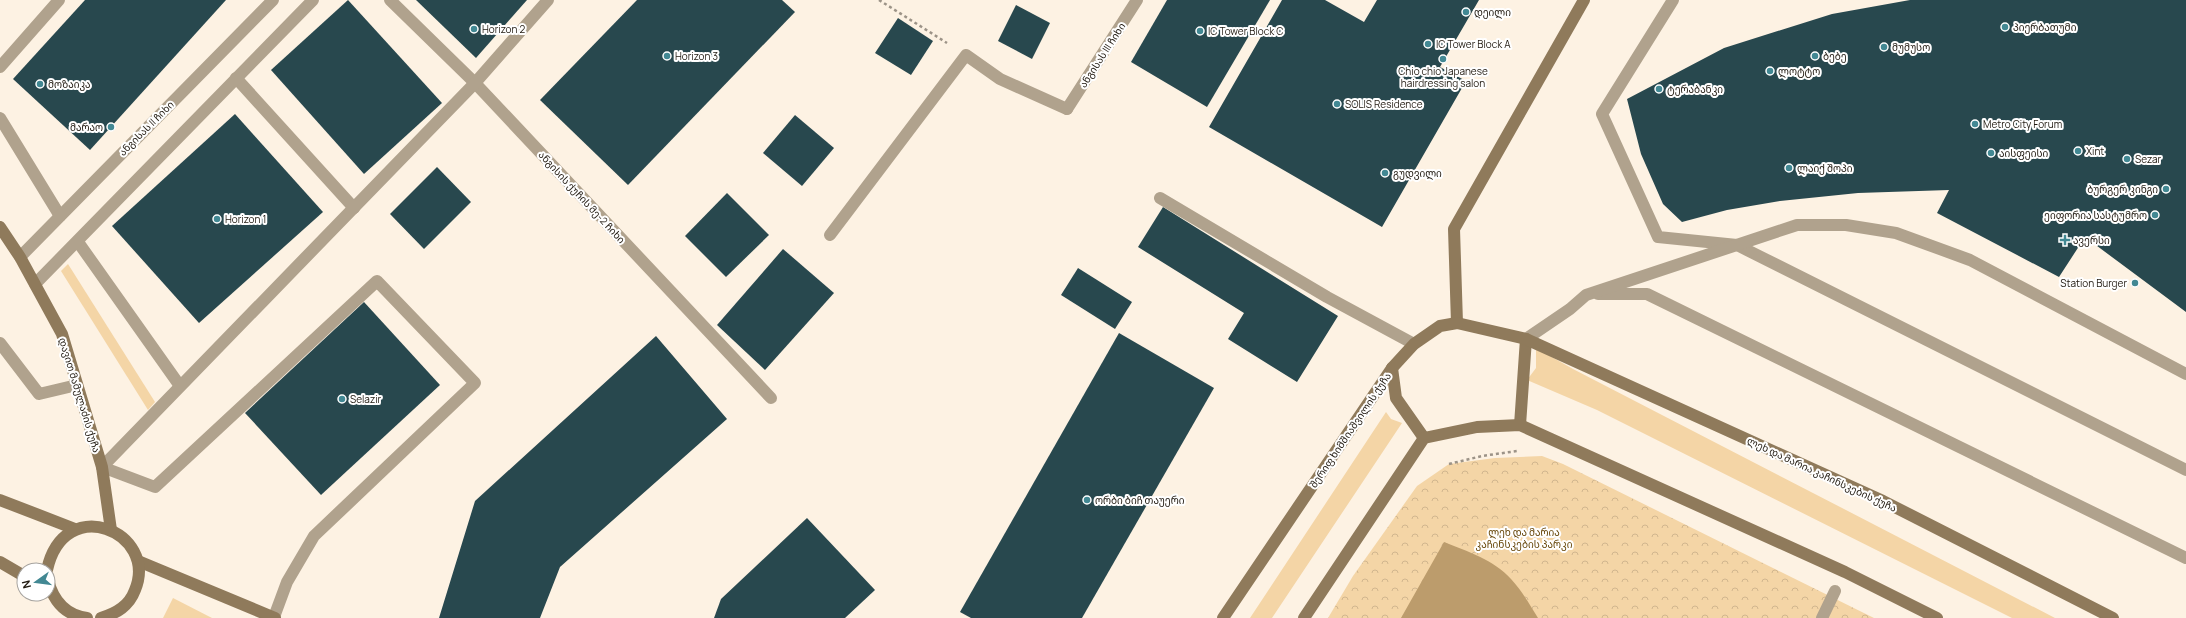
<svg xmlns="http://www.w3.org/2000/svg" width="2186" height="618" font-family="Manrope,'Noto Sans Georgian',sans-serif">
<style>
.green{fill:#f4d5a6}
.park{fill:url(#park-crowns)}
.water{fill:#bc9c6c}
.building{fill:#28484e}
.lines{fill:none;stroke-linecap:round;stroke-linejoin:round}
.path{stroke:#9c9387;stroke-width:2.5;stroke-dasharray:3 3;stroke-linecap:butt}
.lane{stroke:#b0a28d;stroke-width:12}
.street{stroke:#b0a28d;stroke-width:12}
.secondary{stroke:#8f7a5b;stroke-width:12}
.poi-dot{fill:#428893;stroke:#fff;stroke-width:1.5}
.labels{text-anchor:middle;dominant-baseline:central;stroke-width:4;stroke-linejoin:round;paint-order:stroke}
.poi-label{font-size:10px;fill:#201910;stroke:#fff;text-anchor:start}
.street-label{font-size:10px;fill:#201910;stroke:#fff}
.park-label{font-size:10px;fill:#67470a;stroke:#fff}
</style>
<defs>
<pattern id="park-crowns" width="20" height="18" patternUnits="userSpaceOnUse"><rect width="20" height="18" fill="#f4d5a6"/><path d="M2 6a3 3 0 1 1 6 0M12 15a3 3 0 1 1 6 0" fill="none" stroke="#d1b68e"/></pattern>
</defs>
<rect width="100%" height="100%" fill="#fdf2e3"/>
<g class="green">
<polygon points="68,264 155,402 148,410 61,271"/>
<polygon points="1536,348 1573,369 2055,618 2012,618 1597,410 1527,380 1536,368"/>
<polygon points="1386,412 1391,419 1402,423 1272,618 1250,618"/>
<polygon points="173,598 212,618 163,618"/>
</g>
<polygon class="park" points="1542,456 1563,464 1874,618 1328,618 1353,576 1417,486 1449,464 1495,458"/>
<path class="water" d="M1444 542C1467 551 1494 560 1511 579 1522 591 1530 605 1538 618H1401Z"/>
<g class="building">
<polygon points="85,0 226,0 90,150 13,79"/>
<polygon points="348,0 442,103 364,174 271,70"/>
<polygon points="416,0 527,0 476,58"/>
<polygon points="637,0 782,0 795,12 628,185 540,100"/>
<polygon points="1167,0 1270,0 1207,107 1131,62"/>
<polygon points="1282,0 1325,0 1364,22 1377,0 1479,0 1440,67 1466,81 1382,227 1209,127"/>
<polygon points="1910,0 2186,0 2186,312 2085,237 2059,277 1937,213 1949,190 1858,193 1780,201 1727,210 1682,222 1663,204 1641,154 1627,99 1724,48 1832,14"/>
<polygon points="1016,5 1050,23 1032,59 998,41"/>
<polygon points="898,18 933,41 911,75 875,53"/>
<polygon points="235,114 323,212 199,323 112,226"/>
<polygon points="795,115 834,148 802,186 763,153"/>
<polygon points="437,167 471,202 424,249 390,214"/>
<polygon points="727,193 769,235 726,277 685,236"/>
<polygon points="1163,207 1338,316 1297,382 1228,339 1244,313 1138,247"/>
<polygon points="783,249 834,293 765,370 717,325"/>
<polygon points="1078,268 1132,302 1115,329 1061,295"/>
<polygon points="364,302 440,385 321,495 245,413"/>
<polygon points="1119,333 1214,388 1082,618 971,618 960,612"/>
<polygon points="656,336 727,419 560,567 540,618 439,618 475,501"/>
<polygon points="807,518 875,590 845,618 714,618 721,599"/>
</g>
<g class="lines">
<g class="path">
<polyline points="879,0 947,43"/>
<polyline points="1449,464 1482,456 1517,451"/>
</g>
<g class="lane">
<polyline points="1673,0 1602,114 1658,237 1737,245 2186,470"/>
<polyline points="0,67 59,0"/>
<polyline points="236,78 354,208"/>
<polyline points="0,118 60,216"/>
<polyline points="1160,198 1327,297 1414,344"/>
<polyline points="830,235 966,55 1000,79 1067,109"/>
<polyline points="78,242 180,386"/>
<polyline points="1598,294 1647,294 2186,558"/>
<polyline points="1526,339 1570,309 1586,295 1797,225 1846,225 1896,233 1970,260 2186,374"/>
<polyline points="0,343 39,394 77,385"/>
<polyline points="102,467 155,487 377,281 475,383 314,536 287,582 274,617"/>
</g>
<g class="street">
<polyline points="390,0 475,83 771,398"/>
<polyline points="1067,109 1137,0"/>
<polyline points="20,257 273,0"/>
<polyline points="35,284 313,0"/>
<polyline points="102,467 475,83 548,0"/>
<polyline points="1822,618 1835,591"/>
</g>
<g class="secondary">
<polyline points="0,227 20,257 62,334 102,467 111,530"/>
<polyline points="1457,323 1454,229 1584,0"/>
<polyline points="1392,368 1396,398 1424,438"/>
<polyline points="1520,425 1526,339"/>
<polyline points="0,500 75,529"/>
<polyline points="138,561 275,618"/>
<polyline points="0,562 24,576"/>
<path d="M47 570C64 492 159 532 135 590 129 606 117 613 101 618"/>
<path d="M48 580C53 600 65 615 87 618"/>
<polyline points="1223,618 1392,368 1414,344 1440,326 1457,323 1526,339 1883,501 2113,618"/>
<polyline points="1304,618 1424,438 1477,427 1520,425 1845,572 1937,618"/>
</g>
</g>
<g class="poi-dot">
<circle cx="1466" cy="12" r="4"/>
<circle cx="2005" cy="27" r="4"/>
<circle cx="474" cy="29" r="4"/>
<circle cx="1200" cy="31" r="4"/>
<circle cx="1428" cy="44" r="4"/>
<circle cx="1884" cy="47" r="4"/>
<circle cx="667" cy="56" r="4"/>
<circle cx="1815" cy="56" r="4"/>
<circle cx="1443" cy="59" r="4"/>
<circle cx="1770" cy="71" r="4"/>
<circle cx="40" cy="84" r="4"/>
<circle cx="1659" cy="89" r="4"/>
<circle cx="1337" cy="104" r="4"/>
<circle cx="1975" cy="124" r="4"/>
<circle cx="111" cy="127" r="4"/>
<circle cx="2078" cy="151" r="4"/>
<circle cx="1991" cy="153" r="4"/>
<circle cx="2127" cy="159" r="4"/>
<circle cx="1789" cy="168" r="4"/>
<circle cx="1385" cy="173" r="4"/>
<circle cx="2166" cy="189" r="4"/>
<circle cx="2155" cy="215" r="4"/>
<circle cx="217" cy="219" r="4"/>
<path d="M2063 234h4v4h4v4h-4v4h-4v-4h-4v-4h4z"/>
<circle cx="2135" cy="283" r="4"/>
<circle cx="342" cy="399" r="4"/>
<circle cx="1087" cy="500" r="4"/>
</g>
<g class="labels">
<g class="poi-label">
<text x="1474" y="12">დეილი</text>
<text x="2013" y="27">პიერბათუმი</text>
<text x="482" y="29">Horizon 2</text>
<text x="1208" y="31">IC Tower Block C</text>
<text x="1436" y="44">IC Tower Block A</text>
<text x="1892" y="47">მუმუსო</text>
<text x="675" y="56">Horizon 3</text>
<text x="1823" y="56">ბებე</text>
<text x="1443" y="71" text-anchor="middle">Chio chio Japanese<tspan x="1443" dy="12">hairdressing salon</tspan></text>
<text x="1778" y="71">ლოტტო</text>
<text x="48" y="84">მოზაიკა</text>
<text x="1667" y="89">ტერაბანკი</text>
<text x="1345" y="104">SOLIS Residence</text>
<text x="1983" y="124">Metro City Forum</text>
<text x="103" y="127" text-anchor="end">მარაო</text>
<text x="2086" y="151">Xint</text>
<text x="1999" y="153">აისფეისი</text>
<text x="2135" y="159">Sezar</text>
<text x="1797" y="168">ლაიქ შოპი</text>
<text x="1393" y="173">გუდვილი</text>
<text x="2158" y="189" text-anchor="end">ბურგერ კინგი</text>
<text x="2147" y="215" text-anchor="end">ეიფორია სასტუმრო</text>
<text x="225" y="219">Horizon 1</text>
<text x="2073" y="240">ავერსი</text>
<text x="2127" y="283" text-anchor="end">Station Burger</text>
<text x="350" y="399">Selazir</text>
<text x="1095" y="500">ორბი ბიჩ თაუერი</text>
</g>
<g class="street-label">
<text transform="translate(1102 55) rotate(-57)">ანგისას III ჩიხი</text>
<text transform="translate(146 128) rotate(-45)">ანგისას II ჩიხი</text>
<text transform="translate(582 197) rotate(47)">ანგისის ქუჩის მე-2 ჩიხი</text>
<text transform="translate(80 395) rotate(73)">დავით მამულაძის ქუჩა</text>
<text transform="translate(1350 430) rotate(-56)">შერიფ ხიმშიაშვილის ქუჩა</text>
<text transform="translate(1822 474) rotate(25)">ლეხ და მარია კაჩინსკების ქუჩა</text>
</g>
<g class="park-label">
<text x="1524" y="532">ლეხ და მარია<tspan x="1524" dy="12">კაჩინსკების პარკი</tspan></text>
</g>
</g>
<g transform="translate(36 582) rotate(256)"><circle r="19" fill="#ffffff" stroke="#a6a39f"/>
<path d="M0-3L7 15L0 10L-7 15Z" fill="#428893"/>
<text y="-6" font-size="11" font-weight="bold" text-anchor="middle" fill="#201910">N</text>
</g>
</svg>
